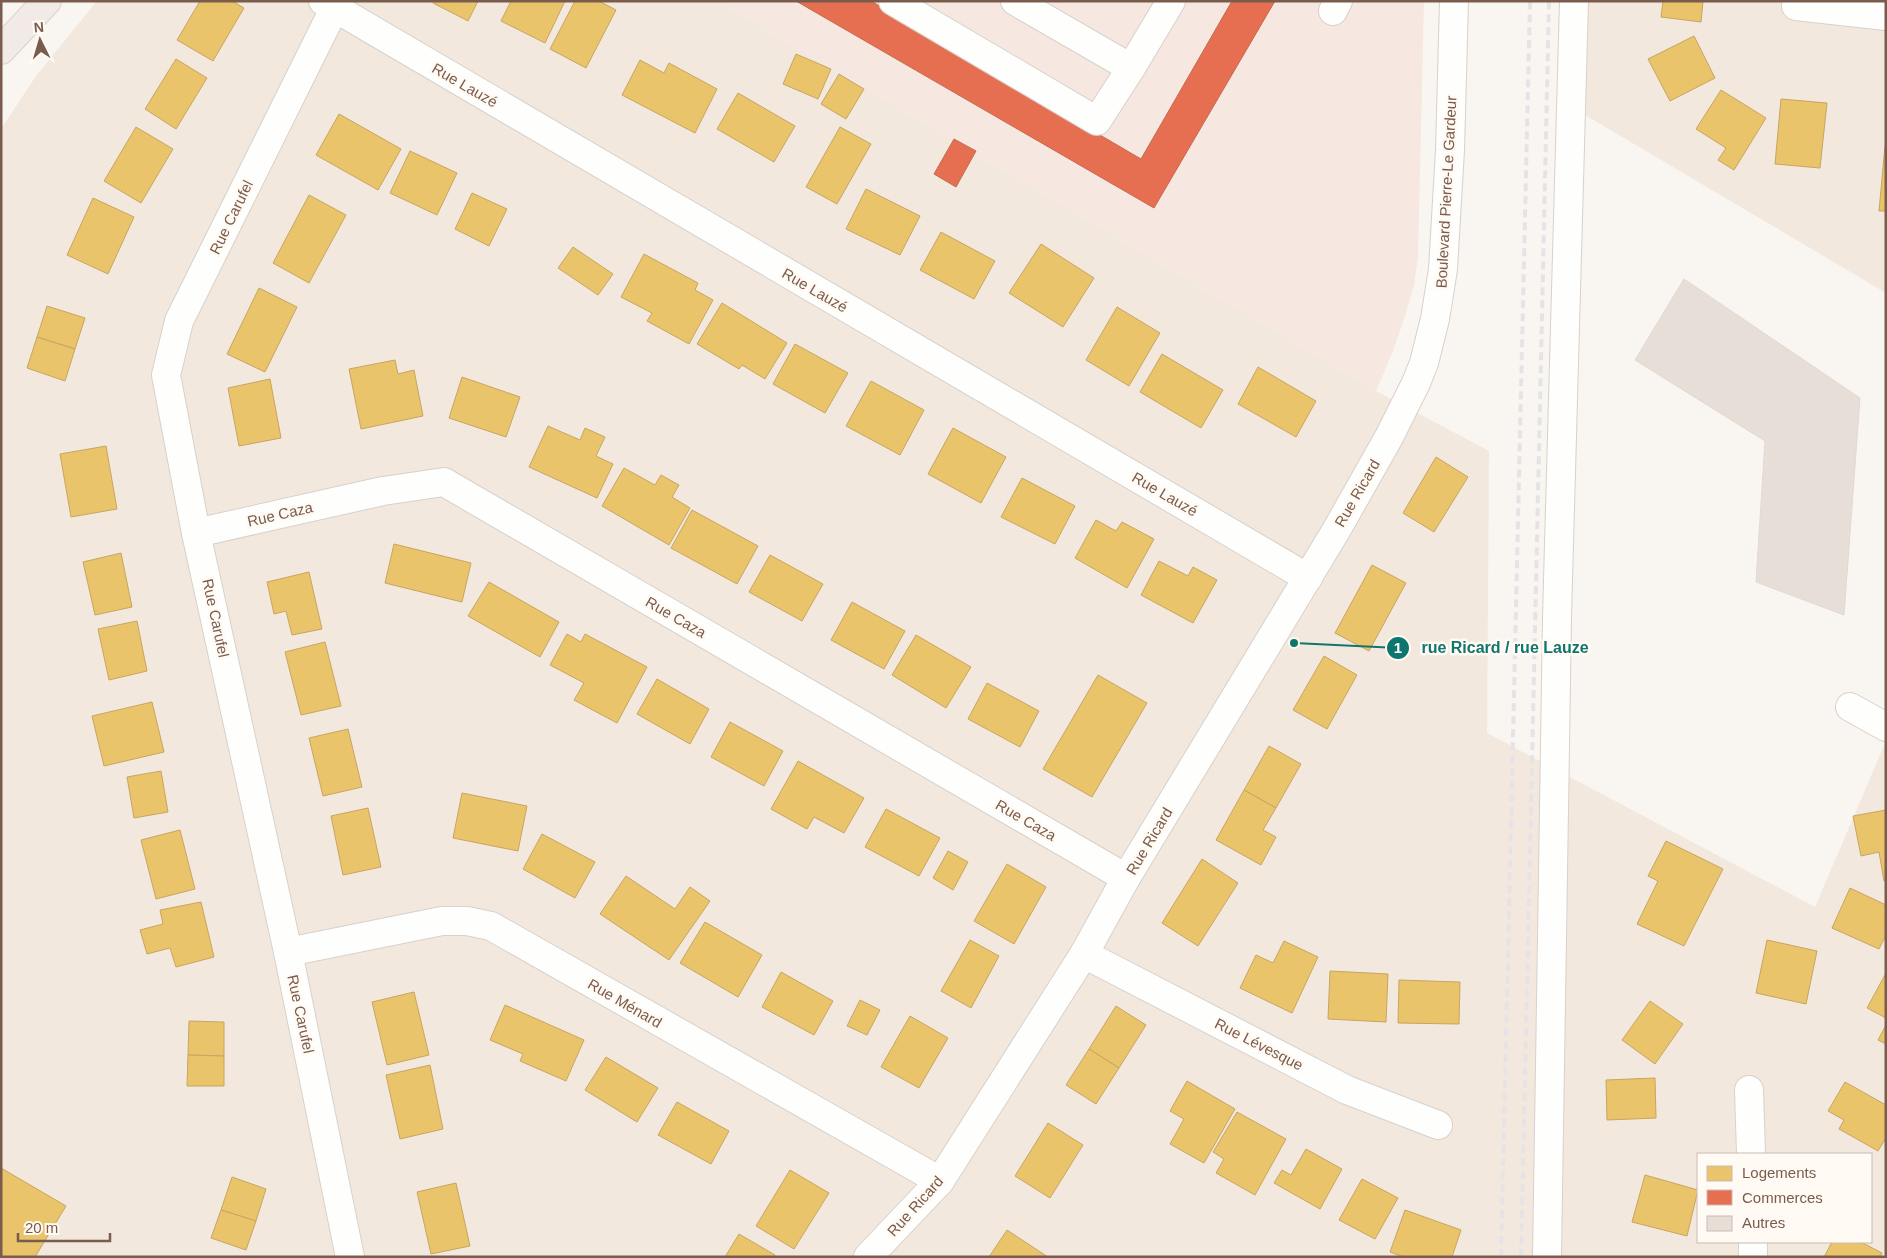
<svg xmlns="http://www.w3.org/2000/svg" width="1887" height="1258" font-family="Helvetica,sans-serif">
<style>
.residential{fill:#f2e8de;fill-rule:evenodd}
.commercial{fill:#f6e8e1}
.homes{fill:#e9c46a;stroke:#c8a561}
.shops{fill:#e76f51;stroke:#c66950}
.building{fill:#e6ded7;stroke:#e2d8d2}
.lines{fill:none;stroke-linecap:round;stroke-linejoin:round}
.minor-casing{stroke:#d7d1cb;stroke-width:30}
.highway-casing{stroke:#dad1cc;stroke-width:30}
.minor{stroke:#fefefd;stroke-width:28}
.highway{stroke:#f2eae7;stroke-width:28}
.rail{stroke:#e6e3e7;stroke-width:4;stroke-dasharray:8 5;stroke-linecap:butt}
.labels{text-anchor:middle;dominant-baseline:central;stroke-width:5;stroke-linejoin:round;paint-order:stroke}
.street-label{font-size:15px;fill:#7a5c4d;stroke:#fffaf3}
.leader{fill:none;stroke:#0f766e;stroke-width:2}
.callout-dot{fill:#0f766e;stroke:#fffaf3;stroke-width:2}
.mark-label{font-size:15px;text-anchor:middle;font-weight:bold;fill:#fff}
.callout-label{font-size:16px;text-anchor:middle;font-weight:bold;fill:#0f766e;stroke:#fffaf3;stroke-width:5;stroke-linejoin:round;paint-order:stroke}
</style>
<rect width="100%" height="100%" fill="#f9f5f0"/>
<g class="residential">
<path d="M97 1H718L1376 391 1489 451 1487 733 1815 907 1886 741V1257H1V129L36 76ZM1698 1154H1871V1242H1698Z"/>
<polygon points="1585,1 1886,1 1886,293 1580,112"/>
</g>
<polygon class="commercial" points="718,1 1424,1 1418,256 1414,285 1404,319 1393,351 1376,391"/>
<g class="homes">
<polygon points="200,1 232,1 244,8 213,61 177,40"/>
<polygon points="434,1 478,1 468,21 433,3"/>
<polygon points="511,1 565,1 545,43 501,21"/>
<polygon points="575,1 599,1 616,10 586,68 550,49"/>
<polygon points="1663,1 1703,1 1701,22 1661,17"/>
<polygon points="1694,36 1715,78 1670,101 1648,59"/>
<polygon points="796,54 831,69 818,99 783,84"/>
<polygon points="176,59 207,78 176,129 145,109"/>
<polygon points="640,60 664,73 669,63 717,89 695,133 622,95"/>
<polygon points="839,74 864,89 846,119 821,104"/>
<polygon points="1721,90 1766,118 1734,170 1718,160 1726,148 1696,129"/>
<polygon points="738,93 795,126 774,162 717,129"/>
<polygon points="1781,99 1827,103 1820,168 1775,164"/>
<polygon points="339,114 401,149 378,190 316,155"/>
<polygon points="136,127 173,149 141,203 104,181"/>
<polygon points="840,127 871,144 837,204 806,187"/>
<polygon points="1885,146 1886,146 1886,211 1879,211"/>
<polygon points="410,151 457,173 437,215 390,193"/>
<polygon points="866,189 920,216 900,255 846,229"/>
<polygon points="472,193 507,209 489,246 455,229"/>
<polygon points="309,195 346,215 309,283 273,263"/>
<polygon points="93,198 134,217 108,274 67,255"/>
<polygon points="941,232 995,261 974,299 920,270"/>
<polygon points="1041,244 1094,278 1063,327 1009,293"/>
<polygon points="573,247 613,274 598,295 558,268"/>
<polygon points="644,254 698,283 695,290 713,300 689,344 647,321 652,313 621,297"/>
<polygon points="259,288 297,307 265,372 227,354"/>
<polygon points="722,303 787,343 765,379 742,365 739,369 697,344"/>
<polygon points="47,306 85,318 75,349 37,337"/>
<polygon points="1117,307 1160,333 1129,386 1086,360"/>
<polygon points="37,337 75,349 65,381 27,368"/>
<polygon points="795,344 848,373 825,413 773,384"/>
<polygon points="1162,354 1223,390 1201,428 1140,392"/>
<polygon points="395,360 398,374 414,370 423,416 361,429 349,369"/>
<polygon points="1258,367 1316,401 1296,437 1238,404"/>
<polygon points="462,377 520,397 506,437 449,418"/>
<polygon points="270,379 281,438 239,446 228,388"/>
<polygon points="871,381 924,410 900,455 846,426"/>
<polygon points="548,426 580,440 585,428 605,437 596,456 613,464 597,498 529,467"/>
<polygon points="953,428 1006,457 981,503 928,474"/>
<polygon points="106,446 117,509 71,517 60,454"/>
<polygon points="1436,457 1468,477 1434,532 1403,513"/>
<polygon points="624,468 655,485 661,475 679,485 672,497 690,508 669,545 602,506"/>
<polygon points="1022,478 1075,506 1055,544 1001,517"/>
<polygon points="692,510 758,546 737,584 671,548"/>
<polygon points="1096,520 1116,531 1122,522 1154,539 1127,588 1075,558"/>
<polygon points="394,544 471,563 462,602 385,583"/>
<polygon points="121,553 132,607 95,615 83,562"/>
<polygon points="770,555 823,584 802,621 749,592"/>
<polygon points="1159,561 1188,576 1193,567 1217,580 1193,623 1141,595"/>
<polygon points="1372,565 1406,583 1369,651 1335,633"/>
<polygon points="309,572 322,629 292,635 286,611 274,614 267,582"/>
<polygon points="489,582 559,622 540,657 468,616"/>
<polygon points="852,602 905,631 884,669 831,640"/>
<polygon points="137,621 147,671 109,680 98,629"/>
<polygon points="567,634 581,642 585,634 647,667 617,723 574,700 584,683 550,665"/>
<polygon points="916,635 971,667 946,708 892,675"/>
<polygon points="325,642 341,706 301,715 285,652"/>
<polygon points="1324,656 1357,675 1327,729 1293,710"/>
<polygon points="1098,675 1147,703 1092,797 1043,769"/>
<polygon points="657,679 709,709 690,744 637,714"/>
<polygon points="987,683 1039,711 1020,747 968,719"/>
<polygon points="152,702 164,752 104,766 92,716"/>
<polygon points="730,722 783,751 764,786 711,757"/>
<polygon points="348,729 362,787 323,796 309,738"/>
<polygon points="1269,746 1301,764 1276,808 1244,790"/>
<polygon points="798,761 864,798 844,833 814,817 807,829 771,809"/>
<polygon points="161,771 168,812 134,818 127,777"/>
<polygon points="1244,790 1276,808 1263,830 1276,837 1261,865 1216,840"/>
<polygon points="462,793 527,806 518,851 453,838"/>
<polygon points="368,808 381,867 343,875 331,816"/>
<polygon points="886,809 940,838 919,876 865,847"/>
<polygon points="1886,810 1886,881 1884,881 1879,852 1861,856 1853,816"/>
<polygon points="180,830 195,889 156,899 141,840"/>
<polygon points="542,834 595,862 575,898 523,869"/>
<polygon points="1666,841 1723,869 1684,946 1637,924 1658,881 1648,876"/>
<polygon points="948,851 968,862 953,890 933,878"/>
<polygon points="1202,859 1238,883 1198,946 1162,923"/>
<polygon points="1007,864 1046,887 1014,944 974,921"/>
<polygon points="626,876 675,909 690,887 710,901 669,960 600,914"/>
<polygon points="1850,888 1886,905 1886,935 1879,949 1832,928"/>
<polygon points="201,902 214,957 176,967 170,948 147,954 140,930 163,924 160,910"/>
<polygon points="705,922 762,955 738,997 680,963"/>
<polygon points="970,940 999,956 971,1008 941,991"/>
<polygon points="1767,940 1817,951 1806,1004 1756,993"/>
<polygon points="1284,941 1318,957 1292,1013 1240,988 1256,955 1273,963"/>
<polygon points="1330,971 1388,974 1386,1022 1328,1019"/>
<polygon points="781,972 833,1001 814,1035 762,1007"/>
<polygon points="1886,973 1886,1018 1867,1008"/>
<polygon points="1399,980 1460,982 1459,1024 1398,1023"/>
<polygon points="414,992 429,1055 387,1065 372,1002"/>
<polygon points="860,1000 880,1010 867,1035 847,1026"/>
<polygon points="1650,1001 1683,1024 1655,1064 1622,1040"/>
<polygon points="505,1005 584,1040 566,1081 520,1061 523,1054 490,1040"/>
<polygon points="1116,1006 1146,1025 1119,1068 1089,1049"/>
<polygon points="910,1016 948,1038 919,1088 881,1067"/>
<polygon points="189,1021 224,1022 224,1056 188,1055"/>
<polygon points="1886,1025 1886,1044 1878,1040"/>
<polygon points="1089,1049 1119,1068 1096,1104 1066,1085"/>
<polygon points="188,1055 224,1056 224,1086 187,1086"/>
<polygon points="606,1057 658,1088 637,1122 585,1090"/>
<polygon points="430,1065 443,1129 400,1139 386,1075"/>
<polygon points="1655,1078 1656,1118 1607,1120 1606,1080"/>
<polygon points="1187,1081 1235,1109 1204,1163 1170,1144 1184,1119 1170,1111"/>
<polygon points="1845,1082 1886,1105 1886,1138 1878,1151 1839,1129 1844,1120 1828,1111"/>
<polygon points="677,1102 729,1131 711,1164 658,1135"/>
<polygon points="1237,1112 1286,1139 1255,1195 1216,1173 1224,1159 1213,1152"/>
<polygon points="1048,1123 1083,1145 1050,1198 1015,1176"/>
<polygon points="1306,1149 1342,1169 1320,1209 1274,1183 1282,1170 1291,1175"/>
<polygon points="1,1168 66,1206 35,1257 1,1257"/>
<polygon points="790,1170 829,1193 794,1249 756,1226"/>
<polygon points="1645,1175 1698,1190 1687,1236 1632,1222"/>
<polygon points="232,1177 266,1189 256,1221 221,1210"/>
<polygon points="1362,1179 1398,1198 1375,1239 1339,1220"/>
<polygon points="456,1183 470,1246 431,1254 417,1192"/>
<polygon points="221,1210 256,1221 246,1250 211,1238"/>
<polygon points="1405,1210 1461,1230 1452,1257 1404,1257 1390,1252"/>
<polygon points="1007,1230 1048,1257 989,1257"/>
<polygon points="739,1234 775,1255 774,1257 725,1257"/>
<polygon points="1832,1242 1861,1242 1882,1253 1880,1257 1824,1257"/>
</g>
<g class="shops">
<polygon points="796,1 871,1 1141,159 1232,1 1275,1 1154,208"/>
<polygon points="954,139 976,151 956,187 934,174"/>
</g>
<polygon class="building" points="1684,279 1860,398 1844,615 1756,582 1765,441 1635,360"/>
<g class="lines">
<g class="minor-casing">
<g id="minor">
<polyline points="323,1 1308,578"/>
<polyline points="893,1 1097,121 1131,68"/>
<polyline points="1015,1 1131,68 1171,1"/>
<polyline points="1796,6 1886,16"/>
<polyline points="334,9 179,321 166,375 196,533 288,952 350,1257"/>
<polyline points="1333,11 1338,1"/>
<polyline points="196,533 383,491 444,482 1126,878"/>
<polyline points="1850,707 1886,727"/>
<polyline points="288,952 442,921 467,921 491,926 940,1181"/>
<polyline points="1084,954 1347,1090 1438,1125"/>
<polyline points="1749,1090 1751,1154"/>
<polyline points="1753,1242 1753,1257"/>
<polyline points="868,1257 940,1181 1084,954 1126,878 1337,529 1389,437 1416,383 1424,363 1435,319 1443,269 1450,150 1454,1"/>
<polyline points="1547,1257 1557,617 1574,1"/>
</g>
</g>
<g class="highway-casing">
<polyline id="highway" points="1,50 47,1"/>
</g>
<use href="#minor" class="minor"/>
<use href="#highway" class="highway"/>
<g class="rail">
<polyline points="1501,1257 1530,1"/>
<polyline points="1521,1257 1549,1"/>
</g>
</g>
<g class="labels">
<g class="street-label">
<text transform="translate(465 85) rotate(30)">Rue Lauzé</text>
<text transform="translate(1446 192) rotate(-87)">Boulevard Pierre-Le Gardeur</text>
<text transform="translate(231 217) rotate(-64)">Rue Carufel</text>
<text transform="translate(815 290) rotate(30)">Rue Lauzé</text>
<text transform="translate(1357 493) rotate(-60)">Rue Ricard</text>
<text transform="translate(1165 494) rotate(30)">Rue Lauzé</text>
<text transform="translate(280 514) rotate(-13)">Rue Caza</text>
<text transform="translate(676 617) rotate(30)">Rue Caza</text>
<text transform="translate(216 618) rotate(78)">Rue Carufel</text>
<text transform="translate(1026 820) rotate(30)">Rue Caza</text>
<text transform="translate(1149 841) rotate(-59)">Rue Ricard</text>
<text transform="translate(625 1003) rotate(30)">Rue Ménard</text>
<text transform="translate(301 1014) rotate(78)">Rue Carufel</text>
<text transform="translate(1259 1044) rotate(27)">Rue Lévesque</text>
<text transform="translate(915 1206) rotate(-48)">Rue Ricard</text>
</g>
</g>
<path class="leader" d="M1294 643L1398 648"/>
<g class="callout-dot">
<circle cx="1294" cy="643" r="5"/>
<circle cx="1398" cy="648" r="12"/>
</g>
<g class="mark-label">
<text x="1398" y="653">1</text>
</g>
<g class="callout-label">
<text x="1505" y="653">rue Ricard / rue Lauze</text>
</g>
<rect width="1887" height="1258" fill="none" stroke="#7a5c4d" stroke-width="5"/>
<rect x="1697" y="1153" width="175" height="90" fill="#fffaf3" stroke="#cabbb1"/>
<rect x="1707" y="1166" width="25" height="15" fill="#e9c46a" stroke="#cabbb1"/>
<text x="1742" y="1178" font-size="15" fill="#7a5c4d">Logements</text>
<rect x="1707" y="1190" width="25" height="15" fill="#e76f51" stroke="#cabbb1"/>
<text x="1742" y="1203" font-size="15" fill="#7a5c4d">Commerces</text>
<rect x="1707" y="1216" width="25" height="15" fill="#e6ded7" stroke="#cabbb1"/>
<text x="1742" y="1228" font-size="15" fill="#7a5c4d">Autres</text>
<g transform="translate(40 40) rotate(355)" stroke="#fffaf3" stroke-width="4" paint-order="stroke">
<path d="M0-4L9 19L0 12L-9 19Z" fill="#7a5c4d"/>
<text y="-8" font-size="14" font-weight="bold" text-anchor="middle" fill="#7a5c4d">N</text>
</g>
<path d="M18 1233v8h92v-8" fill="none" stroke="#7a5c4d" stroke-width="2.5"/>
<text x="25" y="1233" font-size="15" fill="#7a5c4d" stroke="#fffaf3" stroke-width="4" paint-order="stroke">20 m</text>
</svg>
